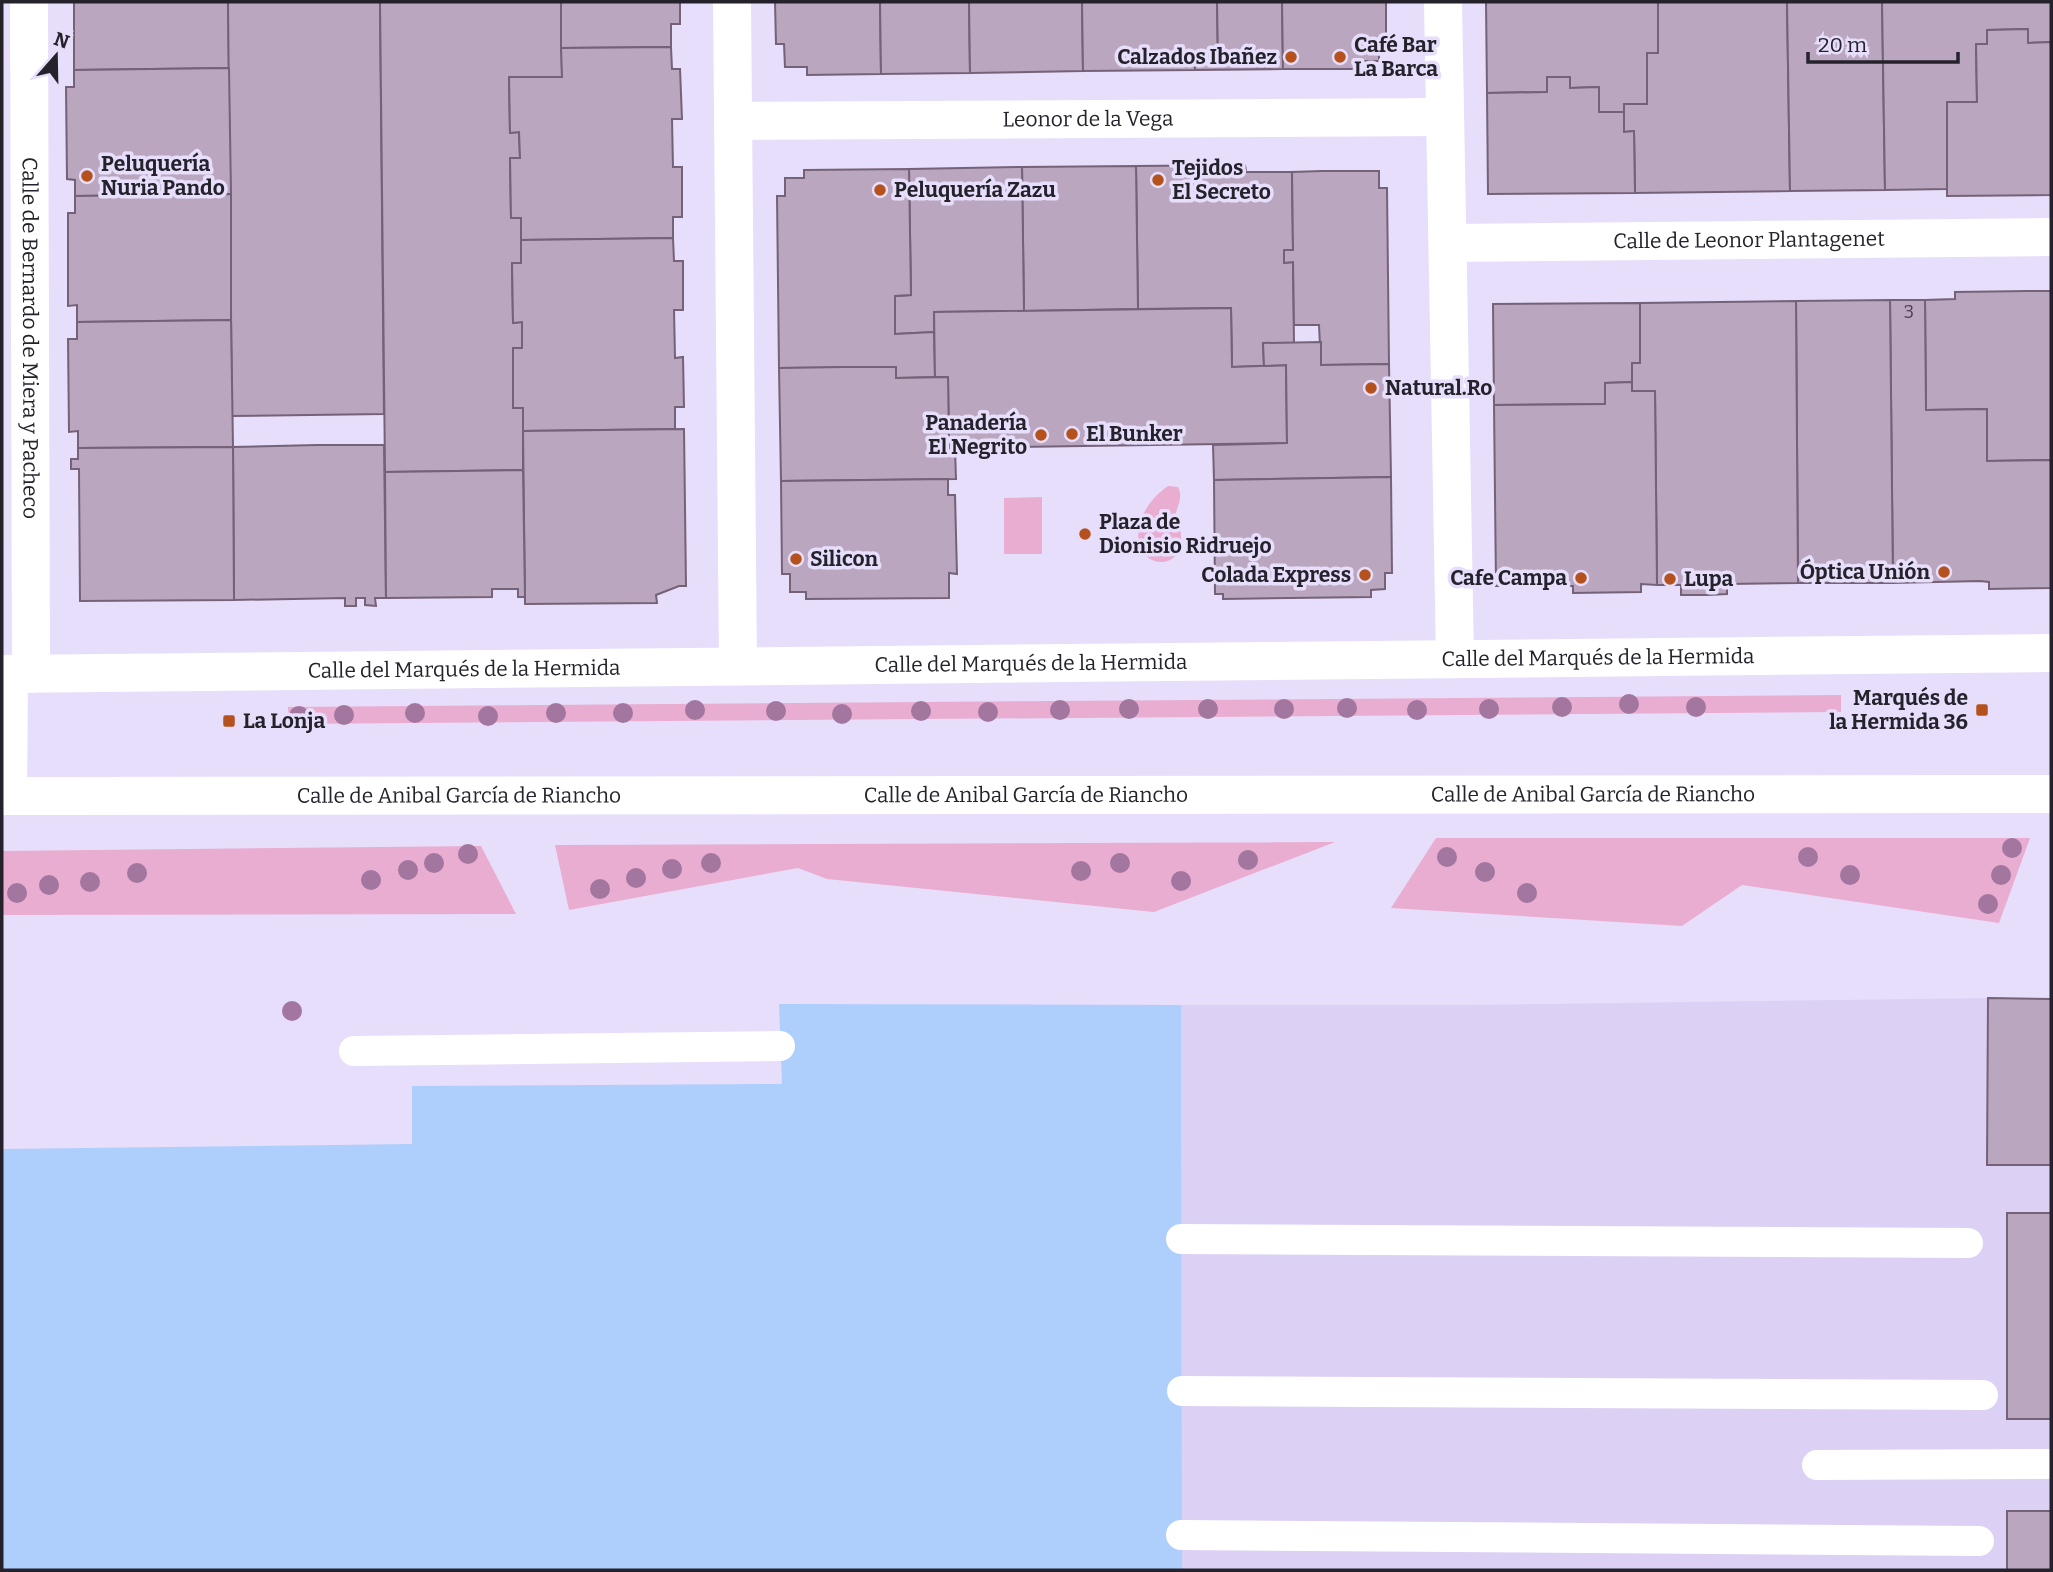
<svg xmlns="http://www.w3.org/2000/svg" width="2053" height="1572" font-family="Bitter,serif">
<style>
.built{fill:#dcd1f5}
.green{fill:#e8add1}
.water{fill:#aecefc}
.building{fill:#baa6be;stroke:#746278;stroke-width:2}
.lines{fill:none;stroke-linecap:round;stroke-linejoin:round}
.service{stroke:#fff;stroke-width:30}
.minor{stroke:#fff;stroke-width:38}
.primary{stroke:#fff;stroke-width:38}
.tree{fill:#a2769f}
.poi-dot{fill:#b5511d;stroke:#e7defb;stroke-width:2.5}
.labels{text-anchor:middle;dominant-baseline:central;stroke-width:7;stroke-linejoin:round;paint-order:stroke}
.number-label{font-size:18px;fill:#4a4350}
.poi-label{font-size:21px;font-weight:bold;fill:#25222c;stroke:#e7defb;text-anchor:start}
.street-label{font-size:21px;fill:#25222c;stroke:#e7defb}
</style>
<rect width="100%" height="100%" fill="#e7defb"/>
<polygon class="built" points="1988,998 2051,999 2051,1570 1182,1570 1181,1005 1471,1005"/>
<g class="green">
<path d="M1168 486 1178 487C1184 499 1176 507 1175 518 1181 529 1183 536 1179 549 1173 568 1147 565 1141 548 1131 525 1150 498 1168 486Z"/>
<polygon points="1042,497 1042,554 1004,554 1004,498"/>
<polygon points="1841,695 1841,712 289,724 288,707"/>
<polygon points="1436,838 2030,838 1999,923 1742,885 1682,926 1391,908"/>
<polygon points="1335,842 1154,912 827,879 798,868 569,910 555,845"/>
<polygon points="481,846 516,914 2,915 2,851"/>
</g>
<polygon class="water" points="779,1004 1181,1005 1182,1570 2,1570 2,1149 412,1144 412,1086 782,1084"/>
<g class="building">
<polygon points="74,2 228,2 229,68 74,70"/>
<polygon points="228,2 380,2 384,414 232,416"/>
<polygon points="380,2 561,2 562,77 509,77 510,133 519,132 520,158 510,158 511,218 521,218 521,263 512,263 513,323 522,322 522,348 513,348 513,408 523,408 523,470 385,472"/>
<polygon points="561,2 680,2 680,24 671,24 671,47 561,48"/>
<polygon points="775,2 880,2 881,74 807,75 807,67 785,67 784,44 776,44"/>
<polygon points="880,2 969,2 970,73 881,74"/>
<polygon points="969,2 1082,2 1083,71 970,73"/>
<polygon points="1082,2 1217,2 1218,62 1195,62 1195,70 1083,71"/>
<polygon points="1217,2 1282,2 1283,69 1195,70 1195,62 1218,62"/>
<polygon points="1282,2 1386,2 1386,37 1379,38 1379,61 1357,61 1356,69 1283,69"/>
<polygon points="1486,2 1658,2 1658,53 1647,53 1647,104 1624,104 1624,112 1599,112 1599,87 1570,88 1570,77 1547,77 1547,92 1487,93"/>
<polygon points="1658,2 1787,2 1790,191 1635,193 1634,131 1624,132 1624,104 1647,104 1647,53 1658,53"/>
<polygon points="1787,2 1882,2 1885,190 1790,191"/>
<polygon points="1882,2 2051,2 2051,42 2028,43 2028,29 1987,30 1987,44 1976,44 1977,102 1947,102 1947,189 1885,190"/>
<polygon points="2028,29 2028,43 2051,42 2051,195 1947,196 1947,102 1977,102 1976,44 1987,44 1987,30"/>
<polygon points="671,47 672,69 680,69 682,119 672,119 673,167 682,167 682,217 673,217 673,238 521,240 521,218 511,218 510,158 520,158 519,132 510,133 509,77 562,77 561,48"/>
<polygon points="229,68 231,194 75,196 75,180 67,179 66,87 74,87 74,70"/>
<polygon points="1547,77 1570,77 1570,88 1599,87 1599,112 1624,112 1624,132 1634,131 1635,193 1488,194 1487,93 1547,92"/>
<polygon points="1245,165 1246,172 1292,172 1293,250 1284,250 1284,263 1293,262 1294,343 1263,343 1264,366 1232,367 1231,308 1138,309 1136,166"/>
<polygon points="1136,166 1138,309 1024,311 1022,167"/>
<polygon points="1022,167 1024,311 934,312 934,332 895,334 895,296 911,295 909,169"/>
<polygon points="909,169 911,295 895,296 895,334 934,332 935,377 896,378 896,367 779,368 777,196 785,196 785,178 804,178 804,170"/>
<polygon points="1322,171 1379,171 1379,188 1387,188 1389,364 1321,365 1319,325 1294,325 1293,262 1284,263 1284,250 1293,250 1292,172"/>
<polygon points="231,194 231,320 77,322 77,305 68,306 68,213 75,213 75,196"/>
<polygon points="673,238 674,261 683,261 683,310 674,310 675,358 683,357 684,407 675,407 675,429 523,431 523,408 513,408 513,348 522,348 522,322 513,323 512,263 521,263 521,240"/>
<polygon points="2028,291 2051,291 2051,460 1987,461 1987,409 1926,410 1925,300 1955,299 1955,292"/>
<polygon points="1890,300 1925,300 1926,410 1987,409 1987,461 2051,460 2051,588 1989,589 1989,582 1980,581 1893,583"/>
<polygon points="1890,300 1893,583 1798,583 1796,301"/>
<polygon points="1796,301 1798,583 1727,584 1727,594 1707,595 1681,595 1681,585 1657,585 1655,391 1632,391 1632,363 1640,363 1640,303"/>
<polygon points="1640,303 1640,363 1632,363 1632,382 1605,383 1605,404 1494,405 1493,304"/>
<polygon points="1231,308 1232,367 1286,365 1287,443 949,448 948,377 935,377 934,312"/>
<polygon points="231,320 233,447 78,448 78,431 69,432 68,339 77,339 77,322"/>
<polygon points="1321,342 1321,365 1389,364 1391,477 1214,480 1213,445 1287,443 1286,365 1264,366 1263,343"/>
<polygon points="845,367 896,367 896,378 948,377 949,442 949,448 955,448 956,479 781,481 779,368"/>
<polygon points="1632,382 1632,391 1655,391 1657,585 1641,584 1641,592 1573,593 1573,586 1496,586 1494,405 1605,404 1605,383"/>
<polygon points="684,429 686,586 679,586 656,595 657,603 525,604 523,431"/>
<polygon points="317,445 384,445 386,598 375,598 376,606 365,605 365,598 356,598 356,606 345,606 345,598 234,600 233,447"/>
<polygon points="233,447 234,600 80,601 79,469 71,469 71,459 78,459 78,448"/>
<polygon points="523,470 525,597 518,597 518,589 492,589 492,597 386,598 385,472"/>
<polygon points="1391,477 1392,573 1385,573 1385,589 1371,590 1371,597 1223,599 1223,594 1215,594 1214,480"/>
<polygon points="948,479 948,495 955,495 957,574 949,573 949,598 806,599 806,592 790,592 790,574 782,574 781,481"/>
<polygon points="1988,998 2051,999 2051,1165 1987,1165"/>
<rect x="2007" y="1213" width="44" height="206"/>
<rect x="2007" y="1511" width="44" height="59"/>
</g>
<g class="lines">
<g class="service">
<polyline points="354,1051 780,1046"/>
<polyline points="1181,1239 1968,1243"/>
<polyline points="1182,1391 1983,1395"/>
<polyline points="1817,1465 2051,1464"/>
<polyline points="1181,1535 1979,1541"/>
</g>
<g class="minor">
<path id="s1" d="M29 2 31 674"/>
<polyline points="732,2 738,666"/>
<polyline points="1443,2 1455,659"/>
<path id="s2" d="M733 121 1444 117"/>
<path id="s3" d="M1448 243 2051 237"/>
<path id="s4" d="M2 796 2051 794"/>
<polyline points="8,796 9,674"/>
</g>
<path class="primary" id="s5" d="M2 674 2051 653"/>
</g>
<g class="tree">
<circle cx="1629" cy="704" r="10"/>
<circle cx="1562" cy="707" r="10"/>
<circle cx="1696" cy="707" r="10"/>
<circle cx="1347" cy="708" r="10"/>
<circle cx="1129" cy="709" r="10"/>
<circle cx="1208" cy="709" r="10"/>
<circle cx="1284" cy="709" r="10"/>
<circle cx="1489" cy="709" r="10"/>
<circle cx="695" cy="710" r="10"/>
<circle cx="1060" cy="710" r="10"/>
<circle cx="1417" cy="710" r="10"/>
<circle cx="776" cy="711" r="10"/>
<circle cx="921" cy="711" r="10"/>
<circle cx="988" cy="712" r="10"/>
<circle cx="415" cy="713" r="10"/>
<circle cx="556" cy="713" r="10"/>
<circle cx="623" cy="713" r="10"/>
<circle cx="842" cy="714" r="10"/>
<circle cx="344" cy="715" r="10"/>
<circle cx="299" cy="716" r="10"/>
<circle cx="488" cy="716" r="10"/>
<circle cx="2012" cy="848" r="10"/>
<circle cx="468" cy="854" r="10"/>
<circle cx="1447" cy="857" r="10"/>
<circle cx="1808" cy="857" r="10"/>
<circle cx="1248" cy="860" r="10"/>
<circle cx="434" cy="863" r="10"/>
<circle cx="711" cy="863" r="10"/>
<circle cx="1120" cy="863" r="10"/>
<circle cx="672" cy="869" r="10"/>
<circle cx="408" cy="870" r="10"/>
<circle cx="1081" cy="871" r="10"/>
<circle cx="1485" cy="872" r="10"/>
<circle cx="137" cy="873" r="10"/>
<circle cx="1850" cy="875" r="10"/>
<circle cx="2001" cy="875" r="10"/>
<circle cx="636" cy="878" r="10"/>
<circle cx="371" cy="880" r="10"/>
<circle cx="1181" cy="881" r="10"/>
<circle cx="90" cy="882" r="10"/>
<circle cx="49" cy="885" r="10"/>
<circle cx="600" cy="889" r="10"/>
<circle cx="17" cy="893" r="10"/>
<circle cx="1527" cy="893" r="10"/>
<circle cx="1988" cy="904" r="10"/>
<circle cx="292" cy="1011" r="10"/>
</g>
<g class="poi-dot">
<circle cx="1291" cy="57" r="7"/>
<circle cx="1340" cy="57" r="7"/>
<circle cx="87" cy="176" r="7"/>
<circle cx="1158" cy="180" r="7"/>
<circle cx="880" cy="190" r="7"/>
<circle cx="1371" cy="388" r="7"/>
<circle cx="1072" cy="434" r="7"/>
<circle cx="1041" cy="435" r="7"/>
<circle cx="1085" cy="534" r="7"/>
<circle cx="796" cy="559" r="7"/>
<circle cx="1944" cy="572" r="7"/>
<circle cx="1365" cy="575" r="7"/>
<circle cx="1581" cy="578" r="7"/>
<circle cx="1670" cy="579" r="7"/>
<rect x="1975" y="703" width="14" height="14" rx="3.5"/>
<rect x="222" y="714" width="14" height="14" rx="3.5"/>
</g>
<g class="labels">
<g class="number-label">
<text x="1909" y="312">3</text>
</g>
<g class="poi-label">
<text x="1354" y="45">Café Bar<tspan x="1354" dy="24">La Barca</tspan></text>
<text x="1277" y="57" text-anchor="end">Calzados Ibañez</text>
<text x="101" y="164">Peluquería<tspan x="101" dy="24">Nuria Pando</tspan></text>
<text x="1172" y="168">Tejidos<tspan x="1172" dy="24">El Secreto</tspan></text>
<text x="894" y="190">Peluquería Zazu</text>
<text x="1385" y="388">Natural.Ro</text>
<text x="1027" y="423" text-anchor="end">Panadería<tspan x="1027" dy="24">El Negrito</tspan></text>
<text x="1086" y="434">El Bunker</text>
<text x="1099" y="522">Plaza de<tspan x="1099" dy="24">Dionisio Ridruejo</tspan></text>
<text x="810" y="559">Silicon</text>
<text x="1930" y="572" text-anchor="end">Óptica Unión</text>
<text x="1351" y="575" text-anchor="end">Colada Express</text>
<text x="1567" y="578" text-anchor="end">Cafe Campa</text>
<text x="1684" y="579">Lupa</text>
<text x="1968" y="698" text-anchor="end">Marqués de<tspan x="1968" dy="24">la Hermida 36</tspan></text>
<text x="243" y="721">La Lonja</text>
</g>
<g class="street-label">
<text stroke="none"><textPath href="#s2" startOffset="355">Leonor de la Vega</textPath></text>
<text stroke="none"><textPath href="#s3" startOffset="301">Calle de Leonor Plantagenet</textPath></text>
<text stroke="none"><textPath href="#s1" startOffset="336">Calle de Bernardo de Miera y Pacheco</textPath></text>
<text stroke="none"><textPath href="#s5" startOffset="1596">Calle del Marqués de la Hermida</textPath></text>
<text stroke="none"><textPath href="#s5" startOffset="1029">Calle del Marqués de la Hermida</textPath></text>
<text stroke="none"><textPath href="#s5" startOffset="462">Calle del Marqués de la Hermida</textPath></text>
<text stroke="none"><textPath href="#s4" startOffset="457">Calle de Anibal García de Riancho</textPath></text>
<text stroke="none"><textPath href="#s4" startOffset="1024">Calle de Anibal García de Riancho</textPath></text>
<text stroke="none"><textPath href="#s4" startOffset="1591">Calle de Anibal García de Riancho</textPath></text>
</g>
</g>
<rect width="2053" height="1572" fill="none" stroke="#25222c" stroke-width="7"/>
<g transform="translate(56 56) rotate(20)" stroke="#e7defb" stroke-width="5" paint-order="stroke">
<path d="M0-5L12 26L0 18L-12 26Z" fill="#25222c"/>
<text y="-10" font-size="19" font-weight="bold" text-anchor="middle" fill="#25222c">N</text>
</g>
<path d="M1808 52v10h150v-10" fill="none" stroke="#25222c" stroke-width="3.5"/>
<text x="1818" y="52" font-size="21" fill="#25222c" stroke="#e7defb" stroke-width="5" paint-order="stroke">20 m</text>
</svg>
